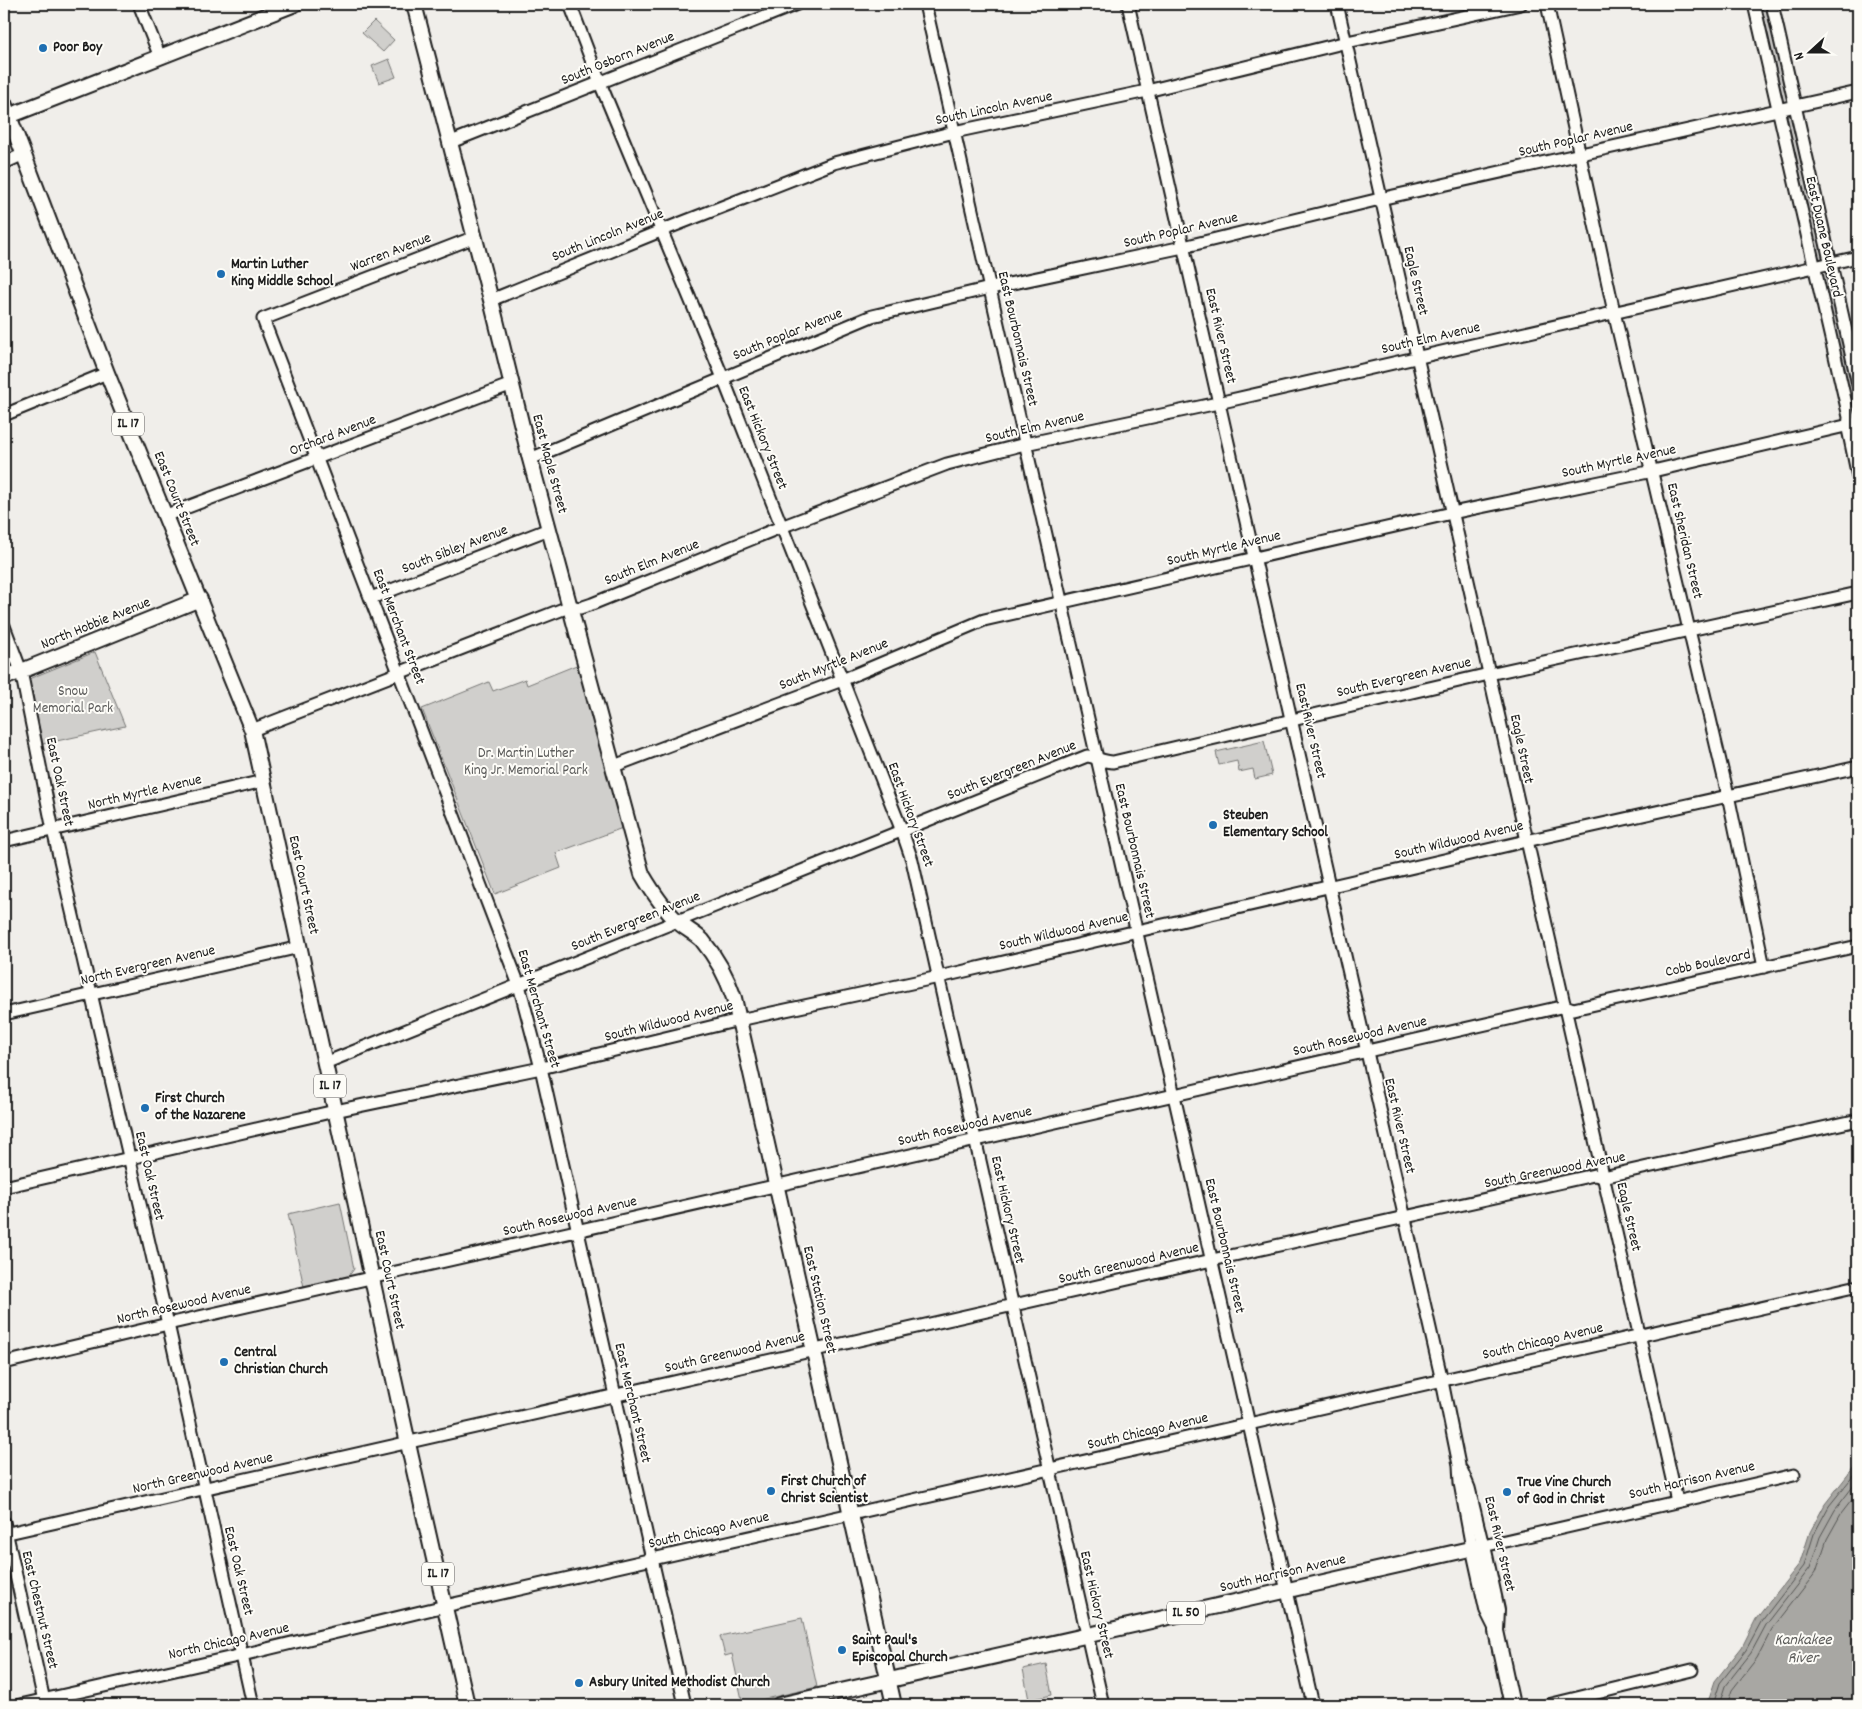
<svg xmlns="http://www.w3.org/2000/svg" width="1862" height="1709" font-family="Dekko,sans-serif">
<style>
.green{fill:#d0cfcc;stroke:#767674}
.water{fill:#a8a7a3;stroke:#706f6d}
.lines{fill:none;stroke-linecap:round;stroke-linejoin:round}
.shore{stroke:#545452;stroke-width:1}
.minor-casing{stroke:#1c1c1c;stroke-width:15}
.major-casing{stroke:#1c1c1c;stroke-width:18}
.minor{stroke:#fdfcf7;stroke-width:11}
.major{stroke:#fdfcf7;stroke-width:14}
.poi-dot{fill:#1f6fb2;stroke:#fdfcf7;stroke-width:2}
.labels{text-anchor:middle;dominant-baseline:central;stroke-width:4;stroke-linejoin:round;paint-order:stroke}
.shield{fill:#fdfcf7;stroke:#605f5e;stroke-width:1}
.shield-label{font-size:14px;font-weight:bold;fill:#1c1c1c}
.poi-label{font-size:15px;font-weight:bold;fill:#1c1c1c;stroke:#fdfcf7;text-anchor:start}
.street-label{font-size:15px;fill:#1c1c1c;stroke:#fdfcf7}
.park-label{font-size:15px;fill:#5b5b5a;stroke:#fdfcf7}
.water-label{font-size:16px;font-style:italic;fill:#5b5b59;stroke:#fdfcf7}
</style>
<rect width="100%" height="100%" fill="#f0eeea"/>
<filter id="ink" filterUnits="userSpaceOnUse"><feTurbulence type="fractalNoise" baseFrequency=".02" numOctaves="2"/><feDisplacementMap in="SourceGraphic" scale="10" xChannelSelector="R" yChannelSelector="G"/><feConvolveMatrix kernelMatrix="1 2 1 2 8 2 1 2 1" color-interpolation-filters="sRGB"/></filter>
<g filter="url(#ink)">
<g class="green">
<polygon points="1758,4 1768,4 1789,101 1782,103"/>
<polygon points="374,21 394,40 383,52 362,33"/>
<polygon points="389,59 396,77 379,83 372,66"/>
<polygon points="1791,115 1793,116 1825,258 1819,260 1817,259 1785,117"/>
<polygon points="1826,272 1829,274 1858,403 1858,416 1854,417 1820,274"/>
<polygon points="95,652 125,726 43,744 28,681 31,678"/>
<polygon points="579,664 625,827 556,853 561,868 495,894 422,709 489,682 493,691 525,679 527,685"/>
<polygon points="1264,741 1272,775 1255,779 1253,769 1239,772 1237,761 1219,765 1216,752"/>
<polygon points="340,1202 354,1269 348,1277 304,1287 288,1214"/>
<polygon points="802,1618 817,1687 743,1704 732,1654 725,1656 720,1636"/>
<polygon points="1046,1664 1052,1695 1029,1700 1023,1669"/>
</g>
<polygon class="water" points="1858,1462 1858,1705 1707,1705 1715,1681 1742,1647 1756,1619 1800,1563 1810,1532 1825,1504"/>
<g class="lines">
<g class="shore">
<polyline points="1713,1705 1720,1683 1746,1650 1761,1622 1804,1566 1814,1534 1829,1506 1858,1470"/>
<polyline points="1719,1705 1725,1686 1751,1653 1766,1625 1810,1568 1820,1537 1835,1510 1858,1480"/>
<polyline points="1727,1705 1732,1690 1757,1658 1772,1629 1816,1572 1827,1539 1841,1514 1858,1492"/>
</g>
<g class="minor-casing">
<g id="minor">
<polyline points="139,4 160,57"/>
<polyline points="570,4 600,83 723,378 902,831 912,860 1103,1705"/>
<polyline points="925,4 1313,1705"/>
<polyline points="1128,4 1442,1381 1459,1465 1460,1483 1472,1548 1486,1611 1496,1631"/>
<polyline points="1337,4 1677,1501"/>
<polyline points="1547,4 1614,312 1728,795 1764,967"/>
<polyline points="1754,4 1849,417 1848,429 1858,477"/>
<polyline points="1772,4 1858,384"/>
<polyline points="451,142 797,4"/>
<polyline points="4,163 24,154"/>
<polyline points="475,237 263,319 519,985 541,1068 685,1705"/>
<polyline points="491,300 663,230 834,163 954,132 1147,91 1347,42 1521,4"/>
<polyline points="4,415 107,373"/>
<polyline points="530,459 872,316 990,288 1183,247 1380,199 1858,92"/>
<polyline points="164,516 512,384"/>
<polyline points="371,598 549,529"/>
<polyline points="4,626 21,671 53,830 168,1324 253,1705"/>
<polyline points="252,730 571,606 580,608 592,604 781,527 947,464 1025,444 1218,403 1858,257"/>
<polyline points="614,766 842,680 984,620 1452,513 1653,471 1858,423"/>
<polyline points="4,841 263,781"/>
<polyline points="4,1014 300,947"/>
<path d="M325 1063 1087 756C1096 757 1104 762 1113 762L1489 674 1858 593"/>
<polyline points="4,1187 335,1111 541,1068 739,1020 939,977 1526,841 1858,767"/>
<polyline points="4,1363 168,1324 1565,1006 1573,1009 1858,946"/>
<polyline points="1462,1471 1469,1488 1483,1546 1794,1475"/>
<polyline points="4,1522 45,1705"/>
<polyline points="4,1534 1212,1260 1594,1175 1603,1177 1858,1120"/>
<polyline points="20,1705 242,1655 445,1606 1858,1286"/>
<polyline points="1548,1705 1692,1670"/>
</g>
</g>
<g class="major-casing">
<g id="major">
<path d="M414 4 491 300 530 459 642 874C652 891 663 908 677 921 684 928 695 933 702 940 716 957 727 977 734 998L894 1705"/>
<polyline points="4,103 107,373 252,730 411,1457 467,1705"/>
<polyline points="9,116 295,4"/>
<polyline points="4,678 200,599"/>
<polyline points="779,1705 1483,1546 1497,1610 1496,1631 1512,1705"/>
</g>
</g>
<use href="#minor" class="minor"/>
<use href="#major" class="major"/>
</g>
</g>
<g class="poi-dot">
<circle cx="43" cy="48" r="5"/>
<circle cx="221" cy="274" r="5"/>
<circle cx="1213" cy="825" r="5"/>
<circle cx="145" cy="1108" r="5"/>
<circle cx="224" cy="1362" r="5"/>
<circle cx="771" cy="1491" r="5"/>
<circle cx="1507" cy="1492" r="5"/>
<circle cx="842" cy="1650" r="5"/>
<circle cx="579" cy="1683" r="5"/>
</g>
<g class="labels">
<g class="shield">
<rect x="112" y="412.5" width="32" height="23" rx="4"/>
<rect x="314" y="1074.5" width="32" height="23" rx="4"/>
<rect x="422" y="1562.5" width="32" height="23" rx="4"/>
<rect x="1167" y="1601.5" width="38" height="23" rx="4"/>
</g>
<g class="shield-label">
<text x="128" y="424">IL 17</text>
<text x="330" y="1086">IL 17</text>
<text x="438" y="1574">IL 17</text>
<text x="1186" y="1613">IL 50</text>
</g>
<g class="poi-label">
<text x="53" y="48">Poor Boy</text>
<text x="231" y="265">Martin Luther<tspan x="231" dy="17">King Middle School</tspan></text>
<text x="1223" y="816">Steuben<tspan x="1223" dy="17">Elementary School</tspan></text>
<text x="155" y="1099">First Church<tspan x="155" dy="17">of the Nazarene</tspan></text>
<text x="234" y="1353">Central<tspan x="234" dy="17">Christian Church</tspan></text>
<text x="781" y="1482">First Church of<tspan x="781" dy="17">Christ Scientist</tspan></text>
<text x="1517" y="1483">True Vine Church<tspan x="1517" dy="17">of God in Christ</tspan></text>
<text x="852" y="1641">Saint Paul's<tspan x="852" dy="17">Episcopal Church</tspan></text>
<text x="589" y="1683">Asbury United Methodist Church</text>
</g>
<g class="street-label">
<text transform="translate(618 59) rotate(-22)">South Osborn Avenue</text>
<text transform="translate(994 109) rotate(-12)">South Lincoln Avenue</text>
<text transform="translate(1576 140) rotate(-13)">South Poplar Avenue</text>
<text transform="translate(1181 231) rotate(-13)">South Poplar Avenue</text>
<text transform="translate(608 236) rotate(-22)">South Lincoln Avenue</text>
<text transform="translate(1823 237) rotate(77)">East Duane Boulevard</text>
<text transform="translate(391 253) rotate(-21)">Warren Avenue</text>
<text transform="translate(1415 281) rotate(77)">Eagle Street</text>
<text transform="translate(788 335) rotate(-22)">South Poplar Avenue</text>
<text transform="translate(1220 336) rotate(77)">East River Street</text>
<text transform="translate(1017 339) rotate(77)">East Bourbonnais Street</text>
<text transform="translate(1431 339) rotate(-13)">South Elm Avenue</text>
<text transform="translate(1035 428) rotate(-13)">South Elm Avenue</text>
<text transform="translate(333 436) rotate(-21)">Orchard Avenue</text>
<text transform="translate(762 438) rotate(68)">East Hickory Street</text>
<text transform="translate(1619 462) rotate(-12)">South Myrtle Avenue</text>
<text transform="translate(549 464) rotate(75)">East Maple Street</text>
<text transform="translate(176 499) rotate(68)">East Court Street</text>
<text transform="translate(1684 541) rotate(77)">East Sheridan Street</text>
<text transform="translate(1224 549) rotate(-13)">South Myrtle Avenue</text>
<text transform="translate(455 550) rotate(-21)">South Sibley Avenue</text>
<text transform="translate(652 563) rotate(-22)">South Elm Avenue</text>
<text transform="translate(96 624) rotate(-22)">North Hobbie Avenue</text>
<text transform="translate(398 627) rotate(69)">East Merchant Street</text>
<text transform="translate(834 665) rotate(-22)">South Myrtle Avenue</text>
<text transform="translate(1404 678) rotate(-13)">South Evergreen Avenue</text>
<text transform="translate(1310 731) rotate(77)">East River Street</text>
<text transform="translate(1521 749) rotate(78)">Eagle Street</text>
<text transform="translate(1012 771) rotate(-22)">South Evergreen Avenue</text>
<text transform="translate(59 782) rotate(78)">East Oak Street</text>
<text transform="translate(145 793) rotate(-13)">North Myrtle Avenue</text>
<text transform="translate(910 815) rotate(70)">East Hickory Street</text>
<text transform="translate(1459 841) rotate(-13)">South Wildwood Avenue</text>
<text transform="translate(1134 851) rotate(77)">East Bourbonnais Street</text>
<text transform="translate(303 885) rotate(78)">East Court Street</text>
<text transform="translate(636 922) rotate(-22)">South Evergreen Avenue</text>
<text transform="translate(1064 932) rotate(-13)">South Wildwood Avenue</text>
<text transform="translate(1708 964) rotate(-12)">Cobb Boulevard</text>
<text transform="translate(148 966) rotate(-13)">North Evergreen Avenue</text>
<text transform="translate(538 1009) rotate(74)">East Merchant Street</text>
<text transform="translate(669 1022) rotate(-14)">South Wildwood Avenue</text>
<text transform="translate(1360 1037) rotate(-13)">South Rosewood Avenue</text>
<text transform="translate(1399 1126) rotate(77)">East River Street</text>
<text transform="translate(965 1127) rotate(-13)">South Rosewood Avenue</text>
<text transform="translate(1555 1171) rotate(-11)">South Greenwood Avenue</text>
<text transform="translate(149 1176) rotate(77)">East Oak Street</text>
<text transform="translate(1007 1210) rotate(77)">East Hickory Street</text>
<text transform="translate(570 1217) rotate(-13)">South Rosewood Avenue</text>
<text transform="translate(1628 1217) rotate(77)">Eagle Street</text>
<text transform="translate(1224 1246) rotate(77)">East Bourbonnais Street</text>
<text transform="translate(1129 1264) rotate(-13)">South Greenwood Avenue</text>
<text transform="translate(389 1280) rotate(78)">East Court Street</text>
<text transform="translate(819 1300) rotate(77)">East Station Street</text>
<text transform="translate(184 1305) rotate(-13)">North Rosewood Avenue</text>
<text transform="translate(1543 1342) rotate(-13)">South Chicago Avenue</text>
<text transform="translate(735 1353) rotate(-13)">South Greenwood Avenue</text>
<text transform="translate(632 1403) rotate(77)">East Merchant Street</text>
<text transform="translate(1148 1432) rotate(-13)">South Chicago Avenue</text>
<text transform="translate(203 1474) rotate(-13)">North Greenwood Avenue</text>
<text transform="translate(1692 1481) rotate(-13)">South Harrison Avenue</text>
<text transform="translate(709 1531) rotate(-13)">South Chicago Avenue</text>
<text transform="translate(1499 1544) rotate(77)">East River Street</text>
<text transform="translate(238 1571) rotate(77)">East Oak Street</text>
<text transform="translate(1283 1574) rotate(-13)">South Harrison Avenue</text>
<text transform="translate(1096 1605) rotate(77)">East Hickory Street</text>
<text transform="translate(39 1610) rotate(77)">East Chestnut Street</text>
<text transform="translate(229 1642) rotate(-13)">North Chicago Avenue</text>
</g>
<g class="park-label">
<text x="73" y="692">Snow<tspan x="73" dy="17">Memorial Park</tspan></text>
<text x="526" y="754">Dr. Martin Luther<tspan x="526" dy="17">King Jr. Memorial Park</tspan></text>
</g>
<g class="water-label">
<text x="1803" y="1640">Kankakee<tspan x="1803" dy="18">River</tspan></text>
</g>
</g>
<rect width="1862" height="1709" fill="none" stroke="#fdfcf7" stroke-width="20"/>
<rect x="10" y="10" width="1842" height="1689" fill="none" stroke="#1c1c1c" stroke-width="2" filter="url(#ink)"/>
<g transform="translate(1810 52) rotate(249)" stroke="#fdfcf7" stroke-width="4" paint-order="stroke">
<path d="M0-4L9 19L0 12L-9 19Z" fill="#1c1c1c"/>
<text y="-8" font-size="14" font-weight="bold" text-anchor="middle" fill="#1c1c1c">N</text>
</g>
</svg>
